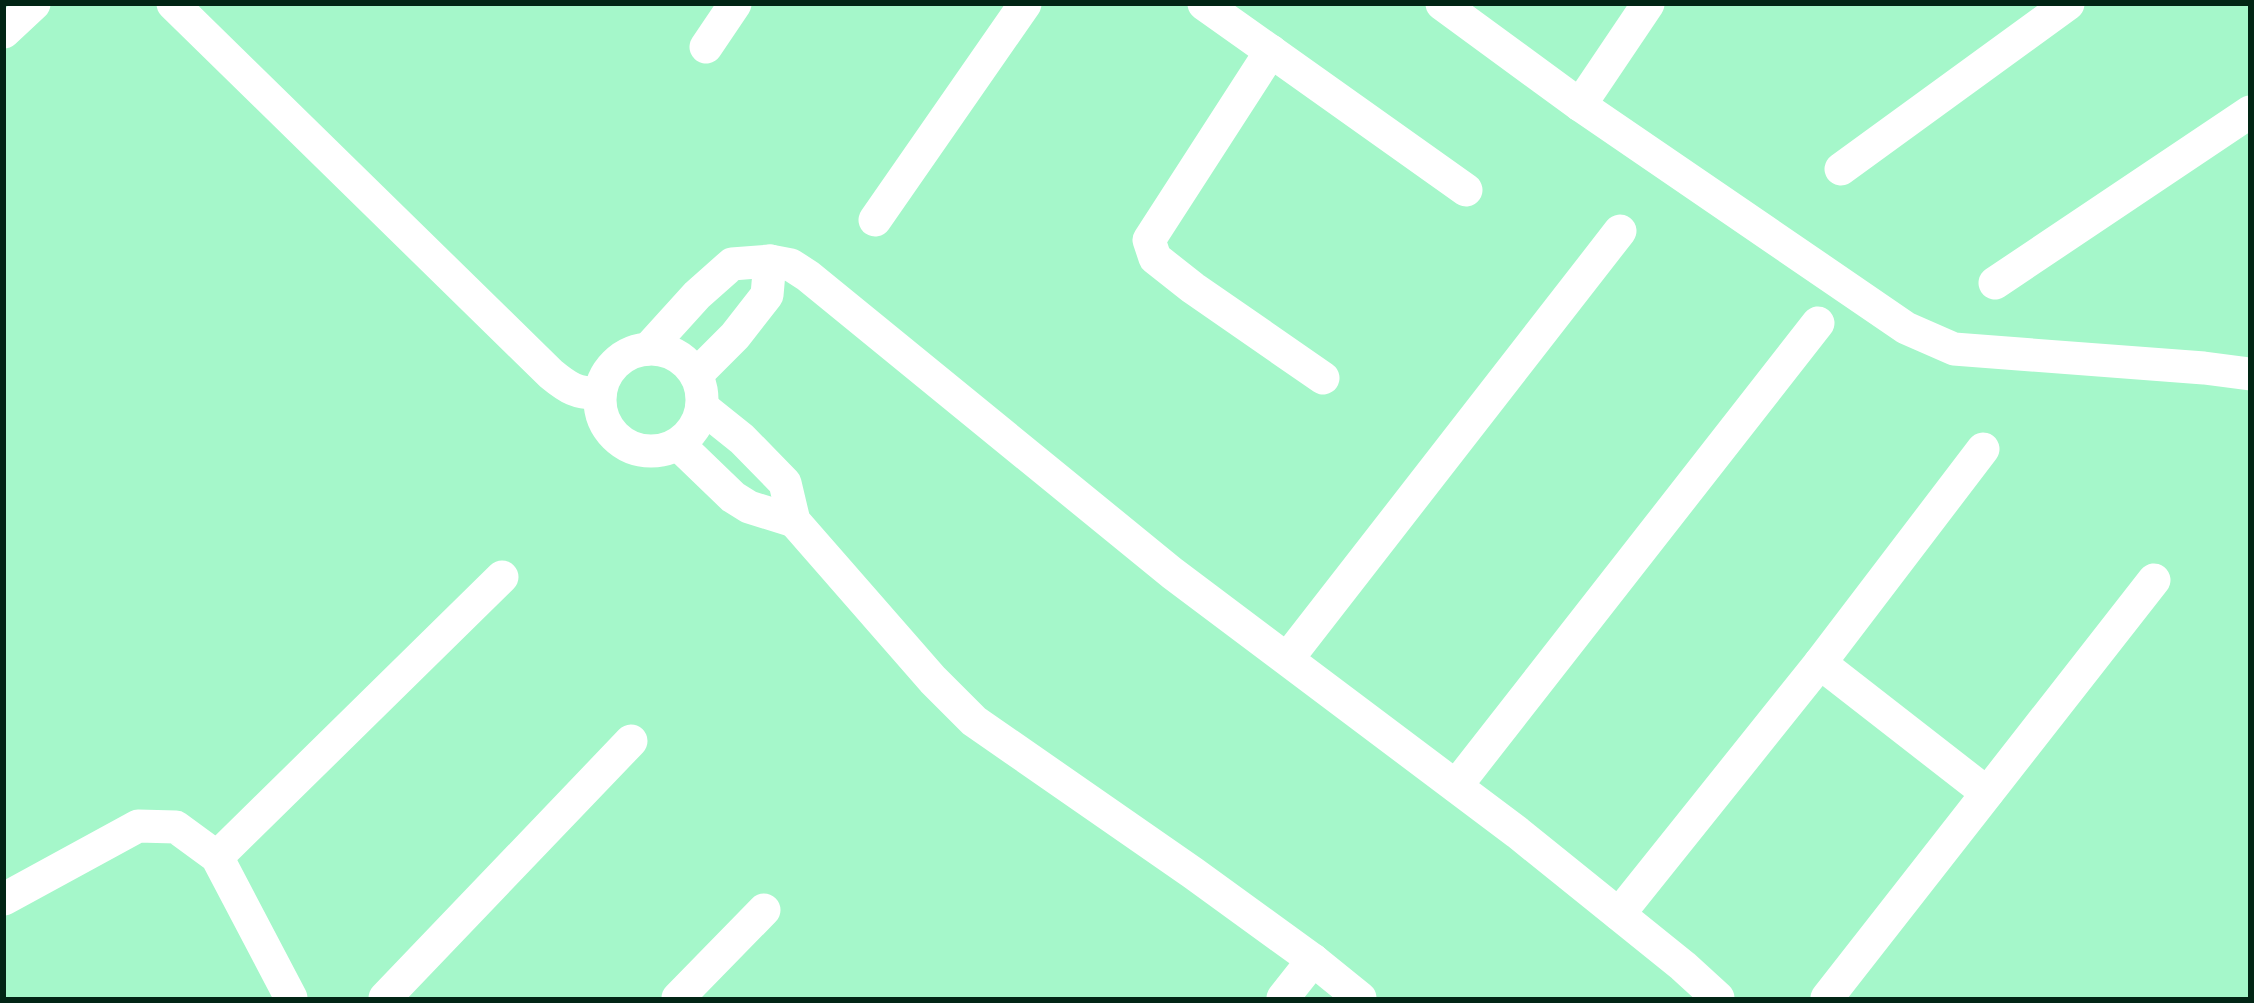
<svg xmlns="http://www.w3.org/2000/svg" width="2254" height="1003" font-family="Karla,sans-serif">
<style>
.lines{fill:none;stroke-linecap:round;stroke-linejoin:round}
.minor{stroke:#fff;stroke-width:33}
</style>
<rect width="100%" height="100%" fill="#a5f7ca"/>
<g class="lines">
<g class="minor">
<path d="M173 4 551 374C568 388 577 394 600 393"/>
<polyline points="1204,4 1466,190"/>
<polyline points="1442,4 1580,105 1906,328 1954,349 2204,368 2250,374"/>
<polyline points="4,32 34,4"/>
<polyline points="706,47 735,4"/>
<polyline points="1271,51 1149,240 1155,258 1193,288 1323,378"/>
<polyline points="1580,105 1648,4"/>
<polyline points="1841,169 2068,4"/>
<polyline points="875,220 1025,4"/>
<polyline points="1995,283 2250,112"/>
<polyline points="648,349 697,295 732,264 770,261 791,265 808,276 1172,573 1518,833 1683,966 1718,998"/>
<circle cx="651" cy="400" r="51"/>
<polyline points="696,375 735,336 767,295 770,261"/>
<polyline points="702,407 742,439 785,483 794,521 933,680 974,721 1193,873 1313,960 1360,998"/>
<polyline points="678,444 733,497 749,507 794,521"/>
<polyline points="1288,658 1620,231"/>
<polyline points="1820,663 1987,793"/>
<polyline points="1456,786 1818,323"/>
<polyline points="217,857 502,577"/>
<polyline points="4,899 138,826 176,827 217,857 291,998"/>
<polyline points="1619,914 1820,663 1983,449"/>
<polyline points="385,998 631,741"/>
<polyline points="678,998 764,910"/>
<polyline points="1283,998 1313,960"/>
<polyline points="1827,998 2154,580"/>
</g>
</g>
<rect width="2254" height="1003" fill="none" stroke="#022515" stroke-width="12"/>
</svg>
